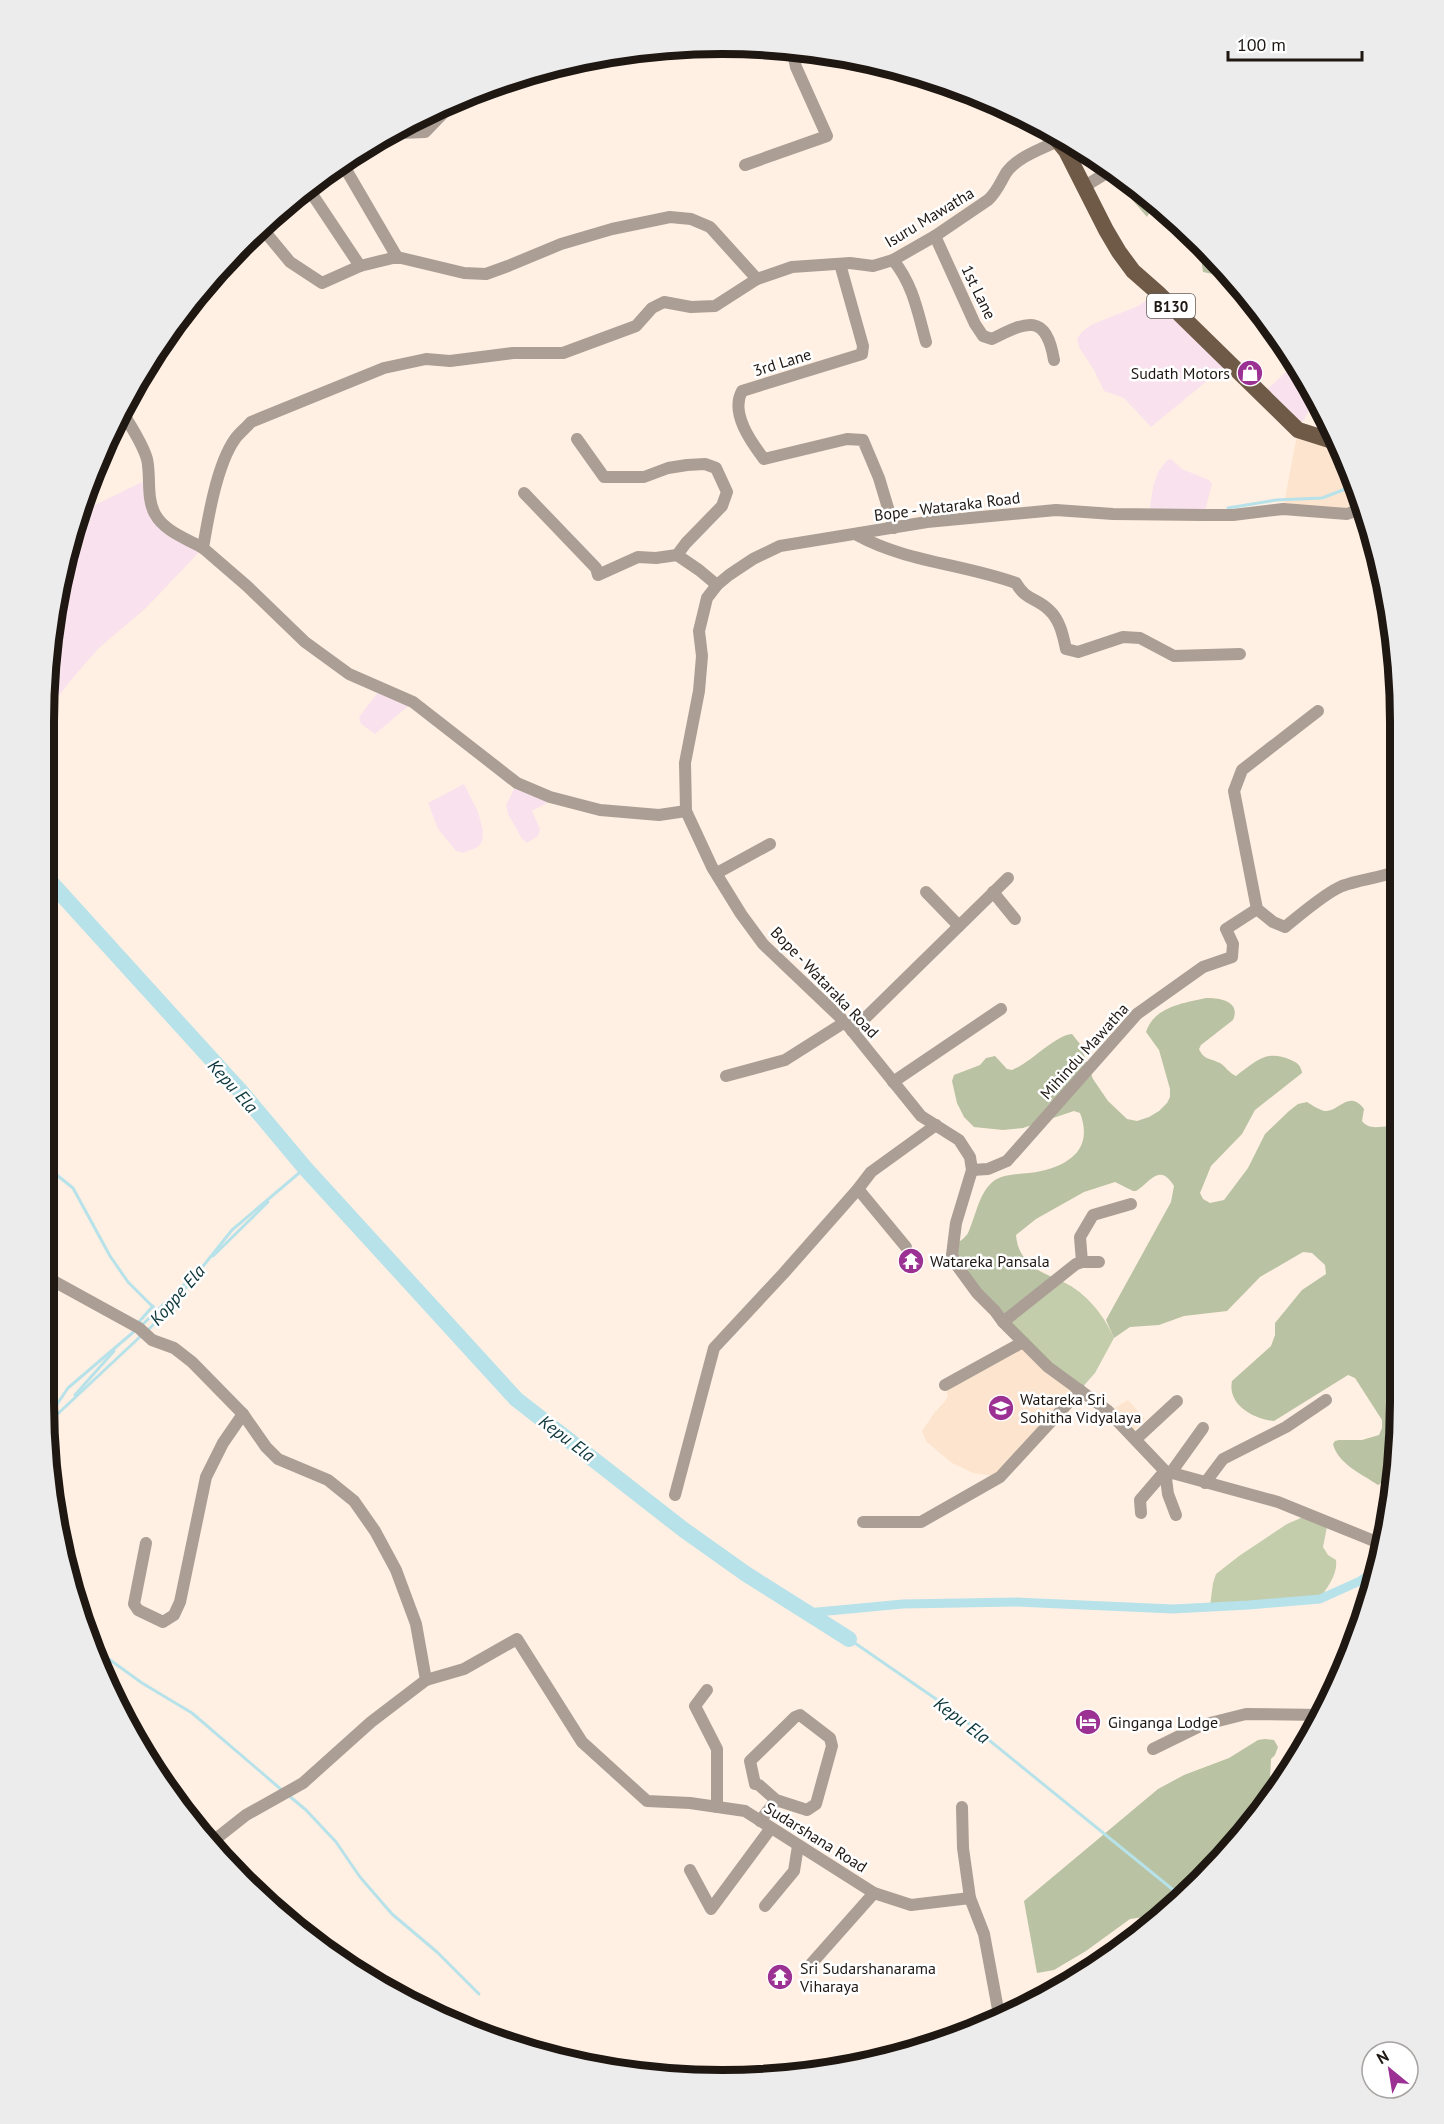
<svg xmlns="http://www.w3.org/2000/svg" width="1444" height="2124" font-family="'PT Sans',sans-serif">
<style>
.built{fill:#fde4ce}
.industrial{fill:#f9e2ed}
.green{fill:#c3ccab}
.forest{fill:#b9c2a2}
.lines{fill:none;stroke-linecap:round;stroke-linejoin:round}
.stream{stroke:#b7e2e9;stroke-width:3}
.canal{stroke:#b7e2e9;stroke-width:9}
.river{stroke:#b7e2e9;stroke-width:16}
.minor{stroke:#ab9f95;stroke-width:12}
.major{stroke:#6f5a48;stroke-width:16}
.labels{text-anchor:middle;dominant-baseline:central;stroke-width:5;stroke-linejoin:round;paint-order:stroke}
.shield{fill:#fff;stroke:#625d59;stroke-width:1.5}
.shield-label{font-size:15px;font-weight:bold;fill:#1e1712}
.street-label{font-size:16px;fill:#1e1712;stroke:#fff}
.poi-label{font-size:16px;fill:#1e1712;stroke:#fff;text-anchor:start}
.water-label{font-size:18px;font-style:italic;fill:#0c363b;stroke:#fff}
.rim{fill:none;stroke:#1e1712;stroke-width:8}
</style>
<rect width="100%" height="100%" fill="#fff0e3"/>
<g class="built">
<polygon points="1298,430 1339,443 1349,462 1363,508 1283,509"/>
<polygon points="1023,1342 1080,1390 1000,1477 973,1473 952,1463 935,1449 926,1441 922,1431 935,1412 946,1400 948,1396 945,1385"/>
<polygon points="1128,1400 1145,1419 1134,1430 1113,1409"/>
</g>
<g class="industrial">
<polygon points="1158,293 1229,363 1151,427 1124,398 1104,391 1095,372 1079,347 1077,338 1084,330 1093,324 1138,306"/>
<polygon points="1296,368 1300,370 1315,400 1298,430 1261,395 1286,372"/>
<polygon points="1171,459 1182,469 1209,480 1212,484 1204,515 1149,514 1153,487 1158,472 1167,460"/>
<polygon points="150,478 155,514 203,548 146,608 99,648 71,680 44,715 56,590 86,502 91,507"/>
<polygon points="382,687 413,702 375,734 361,724 359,717"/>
<polygon points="517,783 550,797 547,803 532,811 540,829 538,836 527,843 522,839 508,814 506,805"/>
<polygon points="464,784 478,812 483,830 482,842 478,847 463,853 456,851 438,829 428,803"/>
</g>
<g class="green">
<path d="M1057 1279C1084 1290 1102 1312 1114 1338L1095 1373 1080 1390 1003 1322Z"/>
<path d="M1310 1514 1328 1522 1323 1547 1328 1555 1336 1560C1338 1575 1327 1587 1320 1599L1210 1606 1213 1583 1216 1574 1239 1556 1287 1524Z"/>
</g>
<g class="forest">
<polygon points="1117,172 1154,203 1147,217 1129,196"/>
<polygon points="1211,253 1231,278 1203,272 1201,258"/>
<path d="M1206 998C1220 998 1241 1001 1233 1020L1201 1045 1199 1049C1204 1060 1210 1058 1220 1063 1226 1067 1229 1073 1236 1076 1256 1061 1266 1049 1291 1060 1298 1063 1301 1066 1302 1073L1255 1110 1242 1134 1211 1166 1200 1193 1203 1199 1210 1203 1224 1200 1248 1168 1265 1134 1289 1111 1298 1104 1307 1102C1312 1105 1319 1110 1325 1111 1339 1112 1349 1089 1364 1109L1362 1121C1372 1134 1388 1121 1400 1129V1150L1391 1157 1390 1163 1400 1171V1402L1394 1469 1387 1479 1378 1485C1362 1474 1338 1464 1333 1444L1335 1441 1339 1440H1362L1379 1435 1382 1428V1420L1355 1378 1348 1375 1274 1421C1254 1419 1227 1405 1232 1381L1271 1346 1275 1335V1323L1302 1290 1326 1274 1325 1265 1312 1253 1303 1252 1260 1277 1227 1311 1184 1316 1159 1325 1130 1327 1114 1338 1106 1320 1171 1202 1174 1186C1159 1162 1150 1183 1136 1191H1133L1115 1182 1084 1192 1036 1219 1016 1235C1018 1260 1036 1271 1057 1279L1003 1322 952 1255C954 1251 956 1246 958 1243 962 1239 965 1238 968 1233 976 1216 979 1191 995 1180 1008 1172 1027 1175 1041 1171 1072 1164 1093 1147 1080 1113L1074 1111 1023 1128 1003 1130 974 1127 964 1117 957 1103 952 1081 954 1075 980 1065 986 1058 995 1056 1007 1069 1012 1070C1032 1062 1055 1035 1072 1034L1080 1044 1093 1079 1108 1101 1127 1119 1137 1121 1149 1117 1159 1111 1167 1103 1170 1097V1089L1159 1050 1146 1032C1154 1007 1183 1003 1206 998Z"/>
<polygon points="1265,1739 1274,1740 1278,1747 1275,1755 1271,1759 1270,1778 1280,1787 1202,1882 1155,1918 1151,1916 1130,1919 1086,1951 1054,1970 1037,1973 1024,1901 1158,1789 1184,1775 1229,1758 1258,1740"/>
</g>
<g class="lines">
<g class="stream">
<polyline points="1228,508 1276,500 1322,498 1356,485"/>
<polyline points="47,1159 58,1176 73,1188 110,1256 128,1282 158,1312"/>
<polyline points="213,1256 268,1202"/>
<polyline points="138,1323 153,1306"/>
<polyline points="142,1325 191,1278"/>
<polyline points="148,1330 168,1310 232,1230 305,1168"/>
<polyline points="75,1395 114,1351"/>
<polyline points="49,1416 68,1388 137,1329"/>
<polyline points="49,1422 143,1334"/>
<polyline points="849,1639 952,1710 1182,1897"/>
<polyline points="90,1642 106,1657 142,1683 192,1713 283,1791"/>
<polyline points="288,1795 306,1810 336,1842 360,1877 392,1914 437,1952 479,1994"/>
</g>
<polyline class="canal" points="807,1613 903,1604 1016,1602 1173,1609 1249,1605 1320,1599 1360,1581 1375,1571"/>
<polyline class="river" points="45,876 243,1094 305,1168 516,1399 684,1530 746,1574 849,1639"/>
<g class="minor">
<polyline points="726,50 732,45"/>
<polyline points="396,130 400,133 425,132 454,102 452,100"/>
<polyline points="341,161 397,257"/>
<polyline points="745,165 827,136 796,67 792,50"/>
<polyline points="1085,186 1113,169"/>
<polyline points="308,188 360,266"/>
<polyline points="261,227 290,262 322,283 360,266 397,257 464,273 486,274 508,266 561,244 612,229 670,217 691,219 710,227 757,279"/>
<path d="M935 236 975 324 983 336 992 339C1027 321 1046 313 1054 360"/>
<path d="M893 260C913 284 918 313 926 342"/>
<path d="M840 264 863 346 862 354 742 391C730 413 751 442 764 459L847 439 863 440 879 478 894 528"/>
<path d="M121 410C130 425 142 442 147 459 151 476 146 498 155 514 164 531 187 539 203 548"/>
<polyline points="577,439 604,477 644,477 668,468 687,465 705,464 716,468 727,492 722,506 686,543 677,555 699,570 717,585"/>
<polyline points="524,493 596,568 598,575 638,557 656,558 677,555"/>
<polyline points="1363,508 1347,514 1283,509 1233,515 1204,515 1113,514 1056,510 927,522 780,546 753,559 729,575 717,585 707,598 699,631 702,656 699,691 685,763 686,811 712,867 741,914 763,944 845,1022 921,1116 959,1140 970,1157 972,1170 956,1223 952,1255 958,1267 977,1293 995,1311 1003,1322 1048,1367 1107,1410 1165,1471 1278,1502 1384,1545"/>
<path d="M857 535C906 562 963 564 1016 583 1026 601 1036 597 1049 610 1060 620 1063 635 1066 649L1078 652 1123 637 1140 638 1174 656 1240 654"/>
<path d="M1318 711 1242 770 1234 791 1257 909 1273 922 1285 927C1300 915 1325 893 1342 886 1361 879 1381 878 1400 870"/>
<path d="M686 811 659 815 600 810 550 797 517 783 413 702 349 674 305 642 247 586 203 548C208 518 217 464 235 439 239 433 246 428 251 422L384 368 426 359 450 361 513 353H563L636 326 652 308 664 302 691 307 715 306 757 279 792 267 850 263 873 266 893 260 935 236 988 200C997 192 1000 183 1006 173 1017 157 1041 149 1058 141"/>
<polyline points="717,873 770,844"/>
<polyline points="926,892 959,926"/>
<polyline points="993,892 1015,919"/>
<polyline points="852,1031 1008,878"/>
<polyline points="726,1076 785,1060 845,1022"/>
<polyline points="893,1082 1001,1009"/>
<polyline points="972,1170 988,1169 1007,1161 1137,1014 1203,967 1232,957 1233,944 1226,929 1257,909"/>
<polyline points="858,1189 906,1247"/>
<polyline points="1082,1262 1080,1237 1093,1215 1131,1204"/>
<polyline points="48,1278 139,1328 152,1340 174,1348 192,1362 243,1414 266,1447 278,1459 328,1480 354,1501 375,1531 396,1570 416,1624 426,1680"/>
<polyline points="1003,1322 1076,1264 1082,1262 1099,1262"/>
<polyline points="945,1385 1023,1342"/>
<polyline points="1136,1439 1177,1401"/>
<polyline points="1170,1474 1203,1428"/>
<polyline points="1205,1483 1223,1459 1286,1427 1326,1400"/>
<polyline points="675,1495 714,1348 783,1274 858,1189 871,1172 936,1125"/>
<polyline points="1141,1513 1140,1500 1165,1471 1168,1494 1176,1515"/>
<polyline points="863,1522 921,1522 1000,1477 1080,1390"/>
<polyline points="146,1543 134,1604 138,1610 163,1622 174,1615 180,1602 206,1477 223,1443 243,1414"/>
<polyline points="707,1690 695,1706 717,1749 717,1807"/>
<polyline points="1153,1749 1202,1725 1246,1714 1323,1715"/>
<polyline points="962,1807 963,1848 970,1898"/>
<polyline points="760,1821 776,1800 759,1785 755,1784 750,1761 795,1717 800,1715 830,1738 832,1746 816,1804 807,1810 776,1800"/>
<polyline points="208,1845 246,1815 303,1783 371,1722 426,1680 464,1669 517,1639 582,1742 647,1801 690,1803 745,1811 874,1893 911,1905 970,1898 984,1934 1000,2020"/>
<polyline points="690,1870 711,1909 771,1828"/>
<polyline points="765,1906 794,1871 798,1846"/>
<polyline points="811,1964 874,1893"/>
</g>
<polyline class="major" points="1044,128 1058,141 1066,151 1106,230 1119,252 1133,271 1158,293 1298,430 1339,443"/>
</g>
<defs>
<g id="shop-disc" transform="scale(1.35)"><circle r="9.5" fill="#9b3193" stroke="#fff"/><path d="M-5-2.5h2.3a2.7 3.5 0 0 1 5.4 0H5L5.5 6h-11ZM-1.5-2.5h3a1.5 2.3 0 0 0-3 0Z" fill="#fff"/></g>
<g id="temple-disc" transform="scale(1.35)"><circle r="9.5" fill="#9b3193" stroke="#fff"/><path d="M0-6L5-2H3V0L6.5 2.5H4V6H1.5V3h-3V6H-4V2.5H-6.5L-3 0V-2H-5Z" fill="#fff"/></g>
<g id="school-disc" transform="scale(1.35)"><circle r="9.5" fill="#9b3193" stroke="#fff"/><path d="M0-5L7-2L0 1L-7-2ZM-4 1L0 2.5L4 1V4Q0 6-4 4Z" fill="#fff"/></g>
<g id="hotel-disc" transform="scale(1.35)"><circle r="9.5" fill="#9b3193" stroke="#fff"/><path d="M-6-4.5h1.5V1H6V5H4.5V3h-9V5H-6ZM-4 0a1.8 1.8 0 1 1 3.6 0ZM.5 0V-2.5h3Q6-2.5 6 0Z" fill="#fff"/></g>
</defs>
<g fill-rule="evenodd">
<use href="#shop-disc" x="1250" y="373"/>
<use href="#temple-disc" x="911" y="1261"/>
<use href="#school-disc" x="1001" y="1408"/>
<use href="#hotel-disc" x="1088" y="1722"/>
<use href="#temple-disc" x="780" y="1977"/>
</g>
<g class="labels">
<rect class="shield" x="1147" y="294" width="48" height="24" rx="4.5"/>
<g class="shield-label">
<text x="1171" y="306">B130</text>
</g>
<g class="street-label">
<text transform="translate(929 217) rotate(-31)">Isuru Mawatha</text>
<text transform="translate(979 292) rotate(64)">1st Lane</text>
<text transform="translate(782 362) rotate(-17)">3rd Lane</text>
<text transform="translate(947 506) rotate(-7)">Bope - Wataraka Road</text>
<text transform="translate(825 982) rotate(46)">Bope - Wataraka Road</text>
<text transform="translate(1084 1051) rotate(-48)">Mihindu Mawatha</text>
<text transform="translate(816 1837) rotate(32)">Sudarshana Road</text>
</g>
<g class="poi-label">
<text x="1230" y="373" text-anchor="end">Sudath Motors</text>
<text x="930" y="1261">Watareka Pansala</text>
<text x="1020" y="1399">Watareka Sri<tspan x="1020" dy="18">Sohitha Vidyalaya</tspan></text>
<text x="1108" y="1722">Ginganga Lodge</text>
<text x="800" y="1968">Sri Sudarshanarama<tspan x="800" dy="18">Viharaya</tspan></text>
</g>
<g class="water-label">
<text transform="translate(233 1086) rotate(48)">Kepu Ela</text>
<text transform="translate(177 1295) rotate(-49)">Koppe Ela</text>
<text transform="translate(567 1438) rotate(37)">Kepu Ela</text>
<text transform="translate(962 1720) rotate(37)">Kepu Ela</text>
</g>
</g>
<path d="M0 0H1444V2124H0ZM722 54H722A668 668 0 0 1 1390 722V1402A668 668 0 0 1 722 2070H722A668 668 0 0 1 54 1402V722A668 668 0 0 1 722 54Z" fill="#edecec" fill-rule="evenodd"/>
<path class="rim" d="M722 54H722A668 668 0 0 1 1390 722V1402A668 668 0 0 1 722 2070H722A668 668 0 0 1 54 1402V722A668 668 0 0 1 722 54Z"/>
<g transform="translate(1390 2070) rotate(330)"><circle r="28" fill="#ffffff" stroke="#a5a2a0" stroke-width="1.5"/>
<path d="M0-4.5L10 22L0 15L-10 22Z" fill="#9b3193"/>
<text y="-9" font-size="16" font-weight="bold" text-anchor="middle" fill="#1e1712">N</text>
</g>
<path d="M1228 51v9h134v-9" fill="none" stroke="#1e1712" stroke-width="3"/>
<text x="1237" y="51" font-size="18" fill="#1e1712" stroke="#ffffff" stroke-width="4.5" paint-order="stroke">100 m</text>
</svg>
